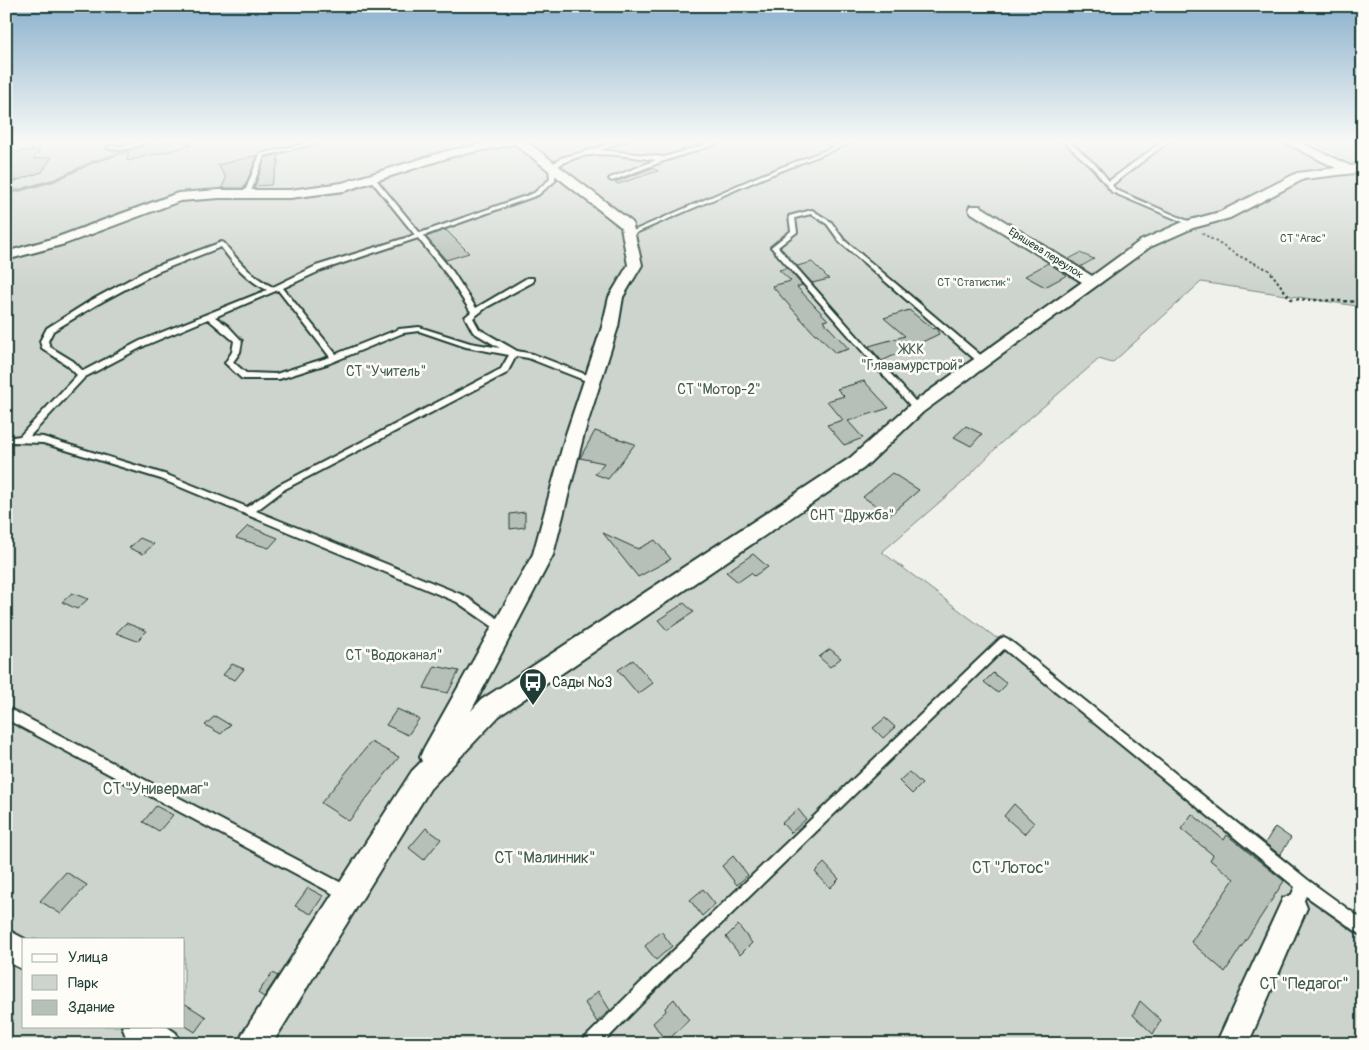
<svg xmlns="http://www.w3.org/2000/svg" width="1369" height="1050" font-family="Pangolin,sans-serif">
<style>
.green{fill:#cdd3cd;stroke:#768880;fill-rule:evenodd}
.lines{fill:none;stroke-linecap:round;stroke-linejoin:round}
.stream{stroke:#6c8077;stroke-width:3}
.building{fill:#b6bfb8;stroke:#1f3d34}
.service-casing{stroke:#1f3d34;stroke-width:4}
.minor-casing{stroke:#1f3d34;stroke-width:4}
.path-far1{stroke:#1f3d34;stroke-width:2;stroke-dasharray:2.5 2.5;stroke-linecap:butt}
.path{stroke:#1f3d34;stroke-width:2.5;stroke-dasharray:3 3;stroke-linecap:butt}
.service{fill:#fdfcf7;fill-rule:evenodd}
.minor{fill:#fdfcf7;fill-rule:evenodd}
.labels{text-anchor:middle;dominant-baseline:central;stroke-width:5;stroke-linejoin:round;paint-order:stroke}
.far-park-label{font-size:11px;fill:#425b53;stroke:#fdfcf7}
.far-street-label{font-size:11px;fill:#1f3d34;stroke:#fdfcf7}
.park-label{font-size:14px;fill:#425b53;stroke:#fdfcf7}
.poi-label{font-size:14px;fill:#1f3d34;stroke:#fdfcf7;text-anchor:start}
.near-park-label{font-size:16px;fill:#425b53;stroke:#fdfcf7}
</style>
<rect width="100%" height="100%" fill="#f0f1eb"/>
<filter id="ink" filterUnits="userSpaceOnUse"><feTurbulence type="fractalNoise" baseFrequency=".02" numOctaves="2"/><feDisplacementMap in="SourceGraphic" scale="10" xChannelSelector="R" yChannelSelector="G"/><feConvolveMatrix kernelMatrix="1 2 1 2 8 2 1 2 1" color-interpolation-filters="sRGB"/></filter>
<g filter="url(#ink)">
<g class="green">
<path d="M6 141H1284L1363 180V307L1201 282 1112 363 1099 359 1002 442 963 482 882 552 995 637 1008 641 1297 869 1327 913 1363 939V1044H6ZM24 939H184V1026H24Z"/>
<polygon points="1310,141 1363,141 1363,165 1352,162"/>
</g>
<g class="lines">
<polyline class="stream" points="6,194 55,180 93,162 134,149"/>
</g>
<g class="building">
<polygon points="150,141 190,141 190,146 127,161 129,150"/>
<polygon points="40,150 33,159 52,157 42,172 6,184 6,153"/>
<polygon points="279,154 277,161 279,160 271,185 255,186 265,158"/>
<polygon points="258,155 244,188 222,188 226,178 218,165"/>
<polygon points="652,168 658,171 618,184 615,182"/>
<polygon points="444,230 447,231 469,253 446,260 426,237"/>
<polygon points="1080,253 1094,259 1080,267 1069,259"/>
<polygon points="812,262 829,279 812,283 797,266"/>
<polygon points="1048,263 1067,275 1045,287 1025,276"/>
<polygon points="787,268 802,285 797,287 828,320 823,321 849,349 835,353 817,334 815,334 802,320 772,286 791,281 779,270"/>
<polygon points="909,310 933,329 936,328 939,334 882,361 869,346 905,336 884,318"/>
<polygon points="864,381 889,408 848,421 863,438 844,445 827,425 843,420 827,401 844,396 837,389"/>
<polygon points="966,426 982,434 971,446 954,437"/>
<polygon points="595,431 635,444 608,479 595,474 604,463 580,458"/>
<polygon points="892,473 919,490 890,515 863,497"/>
<polygon points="525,512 525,527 510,529 510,514"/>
<polygon points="248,526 278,538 269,548 236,538"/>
<polygon points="603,533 638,549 655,540 671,559 638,577"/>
<polygon points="140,538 154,544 143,554 129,548"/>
<polygon points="753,554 768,567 754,576 751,573 738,582 726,572"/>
<polygon points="72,593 88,599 77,609 62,602"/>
<polygon points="684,603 694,612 667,630 658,620"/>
<polygon points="126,623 147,631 137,641 116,633"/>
<polygon points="830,649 841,658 830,667 819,657"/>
<polygon points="633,660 653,683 638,694 618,670"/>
<polygon points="232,664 244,669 235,680 223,675"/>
<polygon points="435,666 459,671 448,693 424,688"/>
<polygon points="993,673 1007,684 998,693 984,682"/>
<polygon points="397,709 419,719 408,735 386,725"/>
<polygon points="215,716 230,725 221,734 205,725"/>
<polygon points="885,718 895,727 883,738 873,728"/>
<polygon points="371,742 399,757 349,821 321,803"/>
<polygon points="909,772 922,784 912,794 899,781"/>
<polygon points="1014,804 1034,823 1024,834 1004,816"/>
<polygon points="156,806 173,815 159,831 143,822"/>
<polygon points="798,809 806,819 791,833 782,823"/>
<polygon points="1192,814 1224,840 1227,835 1284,881 1225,972 1191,942 1234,879 1210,860 1213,855 1181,829"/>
<polygon points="1275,827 1291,838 1280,855 1265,843"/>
<polygon points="426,828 441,839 424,860 409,848"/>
<polygon points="733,856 748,875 737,885 722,866"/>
<polygon points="824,863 839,879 830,888 815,872"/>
<polygon points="66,872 87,885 61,914 40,901"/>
<polygon points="308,888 323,896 311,914 295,906"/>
<polygon points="703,889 715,904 702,916 690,900"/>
<polygon points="738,925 752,943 740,955 726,937"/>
<polygon points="661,931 672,946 656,960 645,946"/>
<polygon points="272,973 278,976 264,997 258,993"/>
<polygon points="598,991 610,1010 597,1022 585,1003"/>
<polygon points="674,999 689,1020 666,1042 653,1023 666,1011 665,1008"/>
<polygon points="1140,1001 1161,1020 1153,1034 1133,1015"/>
<polygon points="184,1003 206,1017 195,1032 184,1025"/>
</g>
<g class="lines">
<g class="service-casing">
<g id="service">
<path d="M140 141H148C138 147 118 153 107 148L110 146H123Z"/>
<polygon points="316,141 325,141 264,156 250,194 245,195 244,194 260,154"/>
<path d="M616 141H624L601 150 664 157 717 141H725L664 161 612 181 609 179 610 178 656 160C621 156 585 146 555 168V181L538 195 423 236 453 272 476 308 527 278H533V282L487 307 473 318 479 329 517 351 533 354 595 378V382H589L528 358 516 356 507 373 285 489 256 511 465 596 507 625 509 628 507 631 503 633 499 631 457 602 161 479 43 443 12 442 6 444V438L20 436 77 375 67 365 42 348 40 341 47 328 90 301 151 268 222 242 224 243C238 261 252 277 273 287L316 266 415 235 370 179V177H374L420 233 534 193 550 179 549 167 561 158 594 149ZM418 238 447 275 471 312 465 317 473 332 500 348 470 343 419 327 399 329 336 354 283 288 322 270ZM221 247C234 265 247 280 267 290L140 341 83 371 73 361 50 347 48 341 53 331 96 305 157 272ZM278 290 330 357 276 374 246 373 233 362 240 352 242 341 228 326 215 317ZM208 319 234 341 232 352 225 363 241 378 244 379H279L330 363 403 333 419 331 466 347 509 355 501 369 279 485 247 507 167 475 43 437 30 436 85 377 146 345Z"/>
<polygon points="849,141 856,141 763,178 631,235 626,234 759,176"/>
<polygon points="1063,141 1069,141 1097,166 1109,181 1163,141 1169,141 1112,185 1116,190 1195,224 1190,225 1112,192 1093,168"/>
<polygon points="812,210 831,222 844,240 984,358 984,362 978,362 840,242 827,224 811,214 795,218 797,232 778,247 921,408 917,411 914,410 771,247 791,231 789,216"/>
<polygon points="1004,637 1008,639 1308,880 1363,920 1363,936 1306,896 1298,913 1293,915 1288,913 1286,908 1295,887 1004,649 683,961 602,1044 583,1044 585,1038 673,951 1000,639"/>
<polygon points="6,707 353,889 355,894 353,899 348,901 343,899 6,719"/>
</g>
</g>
<g class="minor-casing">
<g id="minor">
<polygon points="497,141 526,141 632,222 642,265 623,297 618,327 584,434 553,555 471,711 481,700 850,458 911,404 1082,282 970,212 969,209 970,206 980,206 1092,276 1140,241 1183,222 1220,212 1297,173 1336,168 1286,143 1284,141 1298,141 1351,166 1363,164 1363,172 1304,179 1230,218 1193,228 1150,247 923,412 864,468 499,716 430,789 272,1044 238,1044 243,1033 412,771 422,761 420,757 424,748 533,554 566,434 602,327 609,297 628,265 621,227 515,144 453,156 344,191 290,198 219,198 180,201 65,244 6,260 6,252 55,238 178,193 219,190 290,190 342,183 447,151"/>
<polygon points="1293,894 1303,898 1307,908 1248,1044 1216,1044 1283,898"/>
<polygon points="6,929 25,939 24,970 6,961"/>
<polygon points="122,1026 166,1026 176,1033 181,1044 136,1044 126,1037"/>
</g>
</g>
<polyline class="path-far1" points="1202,233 1239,256 1269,270 1284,290"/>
<polyline class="path" points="1283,289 1291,299 1363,302"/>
<use href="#service" class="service"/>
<use href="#minor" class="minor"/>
</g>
</g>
<linearGradient id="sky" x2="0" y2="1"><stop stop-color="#8bb1cd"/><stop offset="0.49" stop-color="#f8f9f6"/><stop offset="1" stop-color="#f8f9f6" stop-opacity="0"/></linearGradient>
<rect width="1369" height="288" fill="url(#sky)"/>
<defs>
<g id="bus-pin" transform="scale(1.4375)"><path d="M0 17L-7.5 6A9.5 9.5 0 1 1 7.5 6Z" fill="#1f3d34" stroke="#fdfcf7"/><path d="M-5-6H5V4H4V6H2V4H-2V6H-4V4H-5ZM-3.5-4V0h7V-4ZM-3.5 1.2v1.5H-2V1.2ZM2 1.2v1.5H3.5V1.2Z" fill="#fff"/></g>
</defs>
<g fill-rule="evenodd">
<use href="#bus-pin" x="533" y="682"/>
</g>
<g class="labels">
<g class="far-park-label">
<text x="1303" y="238">СТ "Агас"</text>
<text x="974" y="282">СТ "Статистик"</text>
</g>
<g class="far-street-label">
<text transform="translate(1046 253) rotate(32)">Еряшева переулок</text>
</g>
<g class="park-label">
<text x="912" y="349">ЖКК<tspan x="912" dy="16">"Главамурстрой"</tspan></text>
<text x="386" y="371">СТ "Учитель"</text>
<text x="719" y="389">СТ "Мотор-2"</text>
<text x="852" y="515">СНТ "Дружба"</text>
<text x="394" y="655">СТ "Водоканал"</text>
</g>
<g class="poi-label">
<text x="552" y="682">Сады №3</text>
</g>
<g class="near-park-label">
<text x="156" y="789">СТ "Универмаг"</text>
<text x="545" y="858">СТ "Малинник"</text>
<text x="1011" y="868">СТ "Лотос"</text>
<text x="1304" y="984">СТ "Педагог"</text>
</g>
</g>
<rect width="1369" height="1050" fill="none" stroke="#fdfcf7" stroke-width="25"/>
<rect x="12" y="12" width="1344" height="1025" fill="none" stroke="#1f3d34" stroke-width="2" filter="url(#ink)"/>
<rect x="22" y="938" width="162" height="90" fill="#fdfcf7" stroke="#a4b0a9"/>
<rect x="32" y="954" width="25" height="8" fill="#fdfcf7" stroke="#a4b0a9"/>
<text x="68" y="962" font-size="15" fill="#1f3d34">Улица</text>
<rect x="32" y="975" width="25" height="15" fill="#cdd3cd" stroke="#a4b0a9"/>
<text x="68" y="988" font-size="15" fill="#1f3d34">Парк</text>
<rect x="32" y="1000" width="25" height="15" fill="#b6bfb8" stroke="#a4b0a9"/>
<text x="68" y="1012" font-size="15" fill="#1f3d34">Здание</text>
</svg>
